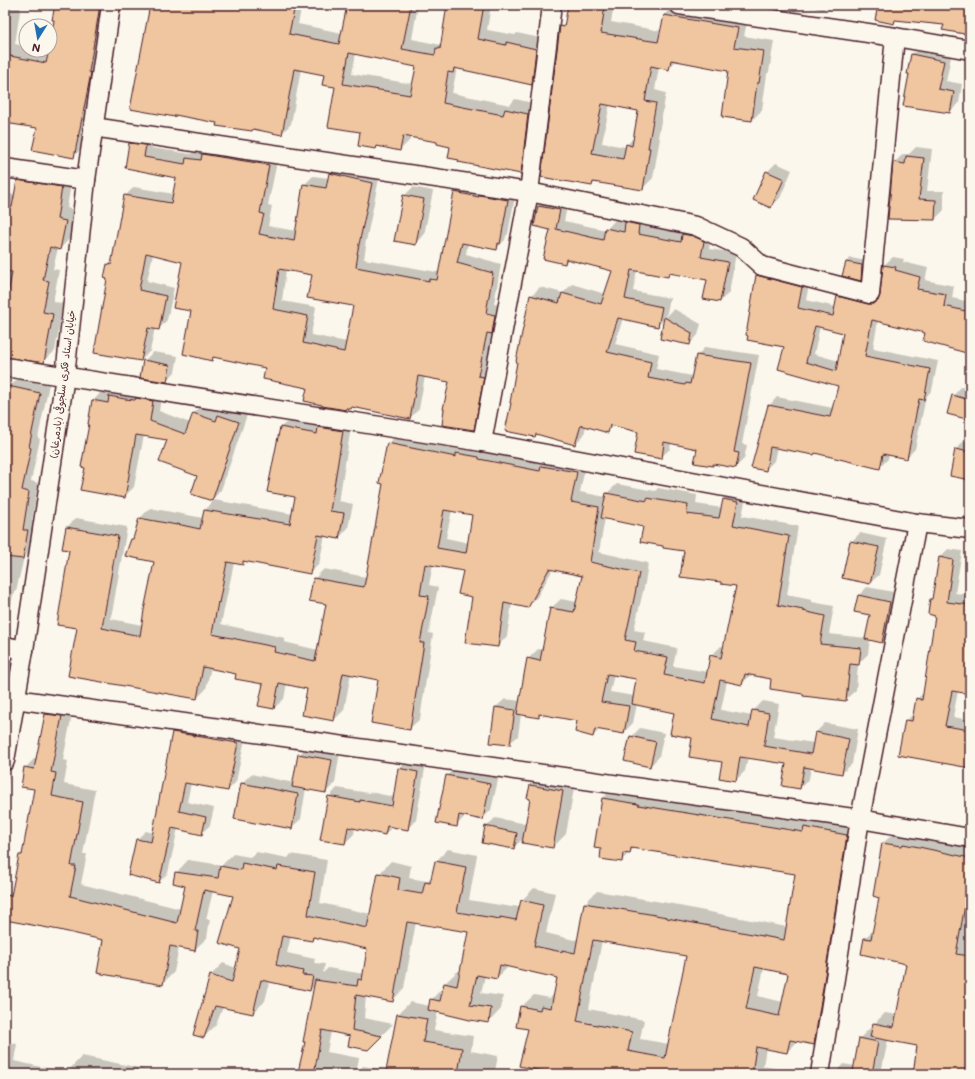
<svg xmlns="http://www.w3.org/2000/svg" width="975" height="1079" font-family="Mali,'Playpen Sans Arabic',sans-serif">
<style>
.shadow{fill:#0003;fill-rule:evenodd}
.building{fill:#efc69f;stroke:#4a1f2b;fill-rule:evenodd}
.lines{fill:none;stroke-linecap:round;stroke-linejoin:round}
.street-casing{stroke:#4a1f2b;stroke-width:21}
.street{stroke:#fbf7ec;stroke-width:18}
.labels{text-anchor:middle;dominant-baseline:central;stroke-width:3.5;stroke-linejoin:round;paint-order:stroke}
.street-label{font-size:10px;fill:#4a1f2b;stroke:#fbf7ec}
</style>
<rect width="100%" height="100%" fill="#fbf7ec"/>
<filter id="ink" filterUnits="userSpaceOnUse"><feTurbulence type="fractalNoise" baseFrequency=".025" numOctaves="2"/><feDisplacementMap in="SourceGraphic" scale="8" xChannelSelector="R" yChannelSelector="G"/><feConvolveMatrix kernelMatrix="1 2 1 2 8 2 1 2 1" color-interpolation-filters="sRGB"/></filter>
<g filter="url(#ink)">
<g class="shadow">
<polygon points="5,5 21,5 15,44 26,46 26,50 50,51 55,19 56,5 109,5 84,146 73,157 38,127 5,122"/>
<path d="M150 5H302L298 24 342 33 348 5H491L487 30 515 35 517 33 545 39 541 74 531 84 457 68 452 93 510 105 515 99 537 104 530 163 520 172 460 159 451 146 439 141 411 137 410 140 400 150 378 146 376 148 361 132 336 86 325 74 301 69 291 124 281 134 177 114 174 116ZM418 5 448 10 441 45 412 39ZM356 53 417 67 413 84 352 74Z"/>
<path d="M569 5H614L611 22 661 31 664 15 674 5 748 18 744 36 774 41 769 72 767 74 762 110 752 120 730 70 677 60 668 69 659 67 655 90 666 93 658 138H660L653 178 642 189 596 181 592 185 561 27 566 22ZM610 104 639 110 634 137 627 145 626 147 602 143Z"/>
<polygon points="801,5 828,5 823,10"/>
<polygon points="921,45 952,52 946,81 962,84 959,103 950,112 908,73 912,54"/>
<path d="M139 135 154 137 152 148 191 154 196 149 278 157 268 205 272 206 268 226 296 231 304 185 313 176 329 178 330 174 338 165 380 174 365 246H366L364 259 437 272 439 271 455 193 464 184 516 191 508 234 506 236 505 240 496 249 468 243 466 254 501 264 494 304 504 306 500 324 494 330 486 367 492 368 482 420 473 429 450 381 425 376 419 409 410 418 353 406 351 408 347 407 346 409 308 387 266 367 215 356 212 359 192 310 183 261 153 254 147 281 174 288 167 320 159 329 155 328 150 351 141 360 108 278V265L113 260 125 196 134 187 174 194 177 177 126 167 130 143ZM286 269 313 274 354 305 347 342 311 335 316 307 282 301Z"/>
<polygon points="916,147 932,149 927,191 944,191 944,210 935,219 913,218 894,163 903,154 909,154"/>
<polygon points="776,163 792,170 780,198 771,207 767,172"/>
<polygon points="28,170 72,177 67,208 76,210 70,238 60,249 58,248 53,269 59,270 53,302 63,303 55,351 44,361 5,355 5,193 15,195 18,181"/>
<polygon points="413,187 433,191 424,235 415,244 404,196"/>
<polygon points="548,197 568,202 564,221 606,230 615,220 627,222 635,214 648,217 646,226 685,233 692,226 712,232 709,249 736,253 729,293 720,301 708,280 672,272 668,276 637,270 633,291 670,298 666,317 674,309 701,324 698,335 690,344 665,318 658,325 623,318 615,344 659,354 656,369 692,376 697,356 705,347 759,355 742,444 747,445 744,459 736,467 714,463 713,465 698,448 671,443 670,449 661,457 640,431 614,425 608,431 586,426 584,435 575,444 537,434 535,436 531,296 540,287 563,293 572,284 605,294 613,270 569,259 565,263 551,229 535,226 539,206"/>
<path d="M893 257 904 259 903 262 928 268 925 280 954 286 952 298 970 302V353L926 332 878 321 873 348 938 361 932 390 926 397 915 449 906 458 889 454 888 459 879 468 816 452 814 454 777 447 774 461 765 470 769 406 777 397 833 408 840 385 779 368 785 346 757 275 765 267 810 279 806 300 836 307 838 297 846 288 877 296H881L884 265ZM820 326 845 332 839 361 814 354Z"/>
<polygon points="851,258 866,261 865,276 860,280 846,262"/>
<polygon points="153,352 178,356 175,372 166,381 144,361"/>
<polygon points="19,378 49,384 38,438 40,439 31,481 38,483 32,521 36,521 32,549 24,557 16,591 13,595 7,628 5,630 5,407 9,387"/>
<polygon points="961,387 970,389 970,419 953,396"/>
<polygon points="102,391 162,391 159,411 190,423 194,413 203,404 224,411 229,406 248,412 221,490 212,500 199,476 169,439 144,435 134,487 124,497 86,467 93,401"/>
<path d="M291 418 352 421 339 501 353 504 348 528 339 538 325 535 319 564 310 573 245 561 242 564 234 563 221 624 285 638 284 642 318 650 327 603 314 579 324 569 366 577 384 483 388 444 398 434 586 463 580 492 606 497 607 493 617 484 655 491 658 488 697 495 696 504 722 508 724 499 734 490 747 492 742 516 798 526 787 595 812 600V602L834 606 829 634 866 638 871 614 858 596 867 587 899 593 891 633 882 642 870 639 868 654 858 664 856 690 846 699 804 693 772 679 751 674 742 684 727 681 721 710 752 716 753 711 763 701 779 704 773 737 814 743 816 732 825 723 858 729 852 764 842 773 811 767 809 779 800 788 787 763 748 757 745 771 736 780 724 761 693 737 675 712 637 704 633 723 624 732 600 729 593 736 578 720 542 713 538 717 521 714 518 736 509 744 496 707 505 699 521 701 528 659 538 649 543 650 551 608 561 599 577 602 583 576 553 569 537 597 528 607 512 603 507 636 498 646 473 596 464 570 433 564 429 585 438 587 429 633 433 634 420 719 410 728 379 679 351 673 344 710 334 720 308 688 287 683 284 699 274 708 264 684 237 673 211 667 206 689 197 698 78 627 71 549 66 528 76 518 127 527 111 619 142 625 156 561 132 539 134 537 140 518 150 508 203 518 205 510 214 500 293 514 296 497 281 427ZM452 510 473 514 469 543 446 538ZM605 518 644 526 685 550 722 582 737 585 725 647 721 646 711 656 708 672 673 666 677 648 643 641 645 632 634 630 645 583 648 563 599 552ZM614 674 638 679 634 696 610 692Z"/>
<polygon points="964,441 970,442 970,479 956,449"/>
<polygon points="860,533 887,539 879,575 870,583 843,578 851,542"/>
<polygon points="948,549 962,551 955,593 970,595 970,693 958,691 953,717 970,720 970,767 906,721 915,712 917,699 924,692 936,615 931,599 934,597 939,558"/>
<polygon points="5,661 15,662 5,753"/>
<path d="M58 702 74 704 63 760 68 761 64 784 95 790 83 854H87L81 884 181 909 187 885 176 873 188 860 222 865 233 854 250 857 256 852 288 858 291 854 327 860 320 903 371 914 379 874 391 861 411 866 409 878 427 881 432 876 436 861 448 849 477 855 469 900 512 907 513 906 520 907 522 900 534 888 555 893 546 933 574 940 578 939 585 903 597 891 679 905V906L787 927 797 874 634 848 621 861 603 798 615 786 859 823 826 1032 814 1044 799 1040 787 1052 766 1048 763 1066 805 1074H558L529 1028 521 1007 534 995 550 998 554 994 558 977 509 966 497 978 485 976 481 993 503 996 501 1009 489 1022 438 1011 434 1030 473 1036 471 1051 498 1056 495 1071 492 1074H298L306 1041 315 985 310 990 270 981 265 1001 253 1013 223 1007 216 1025 204 1037 211 975 223 963 236 968 241 948 235 895 213 891 206 919H210L207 938 194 950 179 947 174 972 162 984 105 939 5 919 7 896 13 889 20 855 23 852 35 788 25 768 38 755 46 714ZM416 922 470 931 461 972 458 971 445 983 443 987 431 1000 430 1006 410 1002 398 1014 388 1070 363 1066 356 1073 359 1058 327 1052 331 1031 351 1035 368 1049 393 1024 364 1018 366 996 392 1001 404 988ZM291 936 312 940 315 937 369 948 364 974 328 968 323 973 325 964 314 963 315 959 287 953ZM602 940 687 955 669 1044 640 1039 644 1020 589 1009ZM764 968 789 973 783 1002 758 996Z"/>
<polygon points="181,724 246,734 236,782 228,790 191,783 187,802 214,808 210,825 202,833 178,828 168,873 159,882 137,839 146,831 153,833 173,732"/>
<polygon points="640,728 664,733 659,757 650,766 631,737"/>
<polygon points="308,746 340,751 335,783 326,792 306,788 301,819 292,827 235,818 242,783 251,774 294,783 299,755"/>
<polygon points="408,760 426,763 416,820 407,829 393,826 385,834 355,828 354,834 345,843 329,797 337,788 369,793 370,792 394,797 399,769"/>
<polygon points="455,767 499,776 491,810 482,819 466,815 457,825 447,776"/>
<polygon points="544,772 576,777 566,834 553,847 525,837 513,848 486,827 495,818 527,824 531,798 531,785"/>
<polygon points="5,773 9,774 5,801"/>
<polygon points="894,833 970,846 970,921 966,944 970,944 970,1074 914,1074 919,1046 888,1040 881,1073 886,1074 834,1074 843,1064 855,1066 860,1038 885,1013 897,1015 907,963 865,938 874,929 880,897 883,843"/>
<polygon points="5,1042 17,1044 14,1061 69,1073 70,1069 82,1056 150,1070 149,1074 5,1074"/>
</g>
<g class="building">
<polygon points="55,5 100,5 89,72 91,73 74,158 32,150 37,128 5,123 5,55 46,63 49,50 50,50 54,20 52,20"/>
<path d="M150 5H269L294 10 289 34 339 44 347 5H411L402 49 435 55 436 48 440 49 447 5H484L478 39 506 45V42L536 49 532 85 454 68 453 73 448 72 443 103 503 115 505 109 528 114 521 174 458 162 459 160 448 158 450 147 437 144V142L403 136 400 151 377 146 376 149 358 146 360 132 328 127 335 87 322 85 324 75 294 69 282 135 253 129 252 131 216 126 217 123 175 115V117L130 109ZM349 53 416 67 410 95 343 84Z"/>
<path d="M568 5H605L601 33 658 42 664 15 738 28 734 47 764 51 759 83H757L752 121 722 117 728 71 671 60 669 70 651 66 645 101 656 103 648 148H650L643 190 593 182 592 186 541 177 560 26 564 27ZM602 104 638 111 632 146 626 144 623 159 592 153Z"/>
<polygon points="878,5 970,5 970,35 942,30 944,25 895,20 894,24 875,20"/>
<polygon points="911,54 944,61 938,89 954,92 950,113 903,106 909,74 907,74"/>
<path d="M129 143 146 145 144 157 185 164 186 158 201 160 202 154 269 165 260 213 264 214 259 234 294 241 303 184 326 188 329 173 372 183 357 254H358L356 267 429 281V279L437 280 454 192 479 197V195L508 200 500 244 498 243 497 250 462 243 457 263 493 273 486 313 495 315 492 334 487 333 478 376 484 377 474 430 442 425 444 409H443L449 382 418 376 410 419 352 407 351 409 346 408V410L322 406V405L304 401 307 388 263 379 265 368 213 357 212 361 183 354 191 311 173 308 182 262 146 253 139 290 166 296 159 330 148 328 141 361 94 353 107 279 104 278 107 264 111 265 124 195 171 203 176 178 126 168H125ZM279 269 312 275 307 298 353 306 344 352 303 343 308 316 273 309Z"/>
<polygon points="906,156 924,158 919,199 936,200 935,220 888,219 893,162 905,164"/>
<polygon points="766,171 784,179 771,208 753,200"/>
<polygon points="17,180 62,187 57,219 66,221 60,250 50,247 43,280 49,281 43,312 53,314 44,363 5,357 5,313 12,272 5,271 5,206 12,207"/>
<polygon points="403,195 424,199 416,245 394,241"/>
<polygon points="538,206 560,210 556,229 603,240 605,228 624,232 625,222 639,225 638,234 681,242 682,234 693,236 704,241 701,257 728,262 720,302 703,299 707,280 669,273 668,277 631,270 625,299 662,307 658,327 618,318 607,352 651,362 648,378 685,385 686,383 690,384 696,355 751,363 734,452 739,453 736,468 713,464 713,466 694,463 697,449 664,442 662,459 634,454 638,432 610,425 608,433 581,425 575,445 536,434 535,437 505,431 511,403 510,403 517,362 516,361 530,295 559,303 562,293 601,304 612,271 566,259 565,264 543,259 550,230 534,226"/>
<polygon points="846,262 862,265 861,281 842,276"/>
<path d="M883 265 896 267 895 270 920 277 917 289 946 294 944 306 970 312V354L923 341 925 333 872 320 865 356 930 369 924 400 919 399 907 459 883 454 880 469 815 453 814 455 770 447 766 471 751 468 768 405 830 417 838 386 778 369 784 347 747 340 748 336 746 335 756 275 802 287 798 308 833 316 837 296 868 304H873L878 301 880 295ZM815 326 843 333 836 371 806 362Z"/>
<polygon points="664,317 692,333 690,345 660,339"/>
<polygon points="143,360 170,365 167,382 140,378"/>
<polygon points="8,386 40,393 29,447 31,448 22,490 29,492 23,530 28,530 23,559 5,557 5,402"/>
<polygon points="952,395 970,400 970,420 947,414"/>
<polygon points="109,396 125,399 135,400 136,398 153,401 150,421 185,434 193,413 216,421 218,415 239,422 212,501 191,494 197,476 159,462 167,440 136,435 125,498 80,490 85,468 81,467 89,424 88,424 92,400 108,403"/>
<path d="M280 427 317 434 318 427 343 431 330 511 344 513 339 539 318 535 310 574 243 561V565L227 562 219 603 218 602 212 634 275 647 274 652 315 661 326 604 309 601 313 578 364 587 383 484 379 483 387 443 456 457V453L479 457V459L540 471 541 466 577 472 571 502 599 507 590 562 639 573 635 594 625 640 636 642 634 651 668 657 664 675 705 683 710 655 721 658 736 586 721 584V582L680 577 684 551 663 548V546L640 542 643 527 601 518 606 493 647 501V498L688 505 687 514 719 518 723 499 738 502 733 525 789 536 778 605 803 610V611L825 616 820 644 861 648 859 665 850 664 846 701 803 696V694L770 689 771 679 745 674 742 685 720 680 712 719 749 727 752 710 769 713 764 746 811 754 815 732 849 739 842 774 804 767 800 789 782 786 786 764 740 757 736 781 719 778 722 762 689 757 692 738 670 734 674 713 632 704 636 679 607 674 601 702 629 706 624 734 595 729 593 737 575 732 577 721 539 714V718L517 714 527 658 540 661 550 608 574 612 582 576 549 569 528 608 504 603 498 647 465 643 472 597 458 594 463 571 425 564 420 595 429 596 420 643H424L410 730 371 723 378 680 343 673 334 721 302 715 307 689 279 683 274 709 258 706 263 684 235 679 236 674 203 667 197 699 68 676 77 628 57 625 69 550 62 549 66 527 118 536 102 628 140 636 144 610 154 562 125 556 131 539H133L139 518 177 525V524L200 529 204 510 290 524 295 497 267 492ZM444 510 472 515 466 553 437 548Z"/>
<polygon points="955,449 970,452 970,480 950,476"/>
<polygon points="850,541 879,547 870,584 842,578"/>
<polygon points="939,557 953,560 947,602 970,605 970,694 952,691 945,726 970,730 970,768 898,755 905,720 912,721 916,698 922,700 935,616 928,614 930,599 932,599"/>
<polygon points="858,595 890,602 882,643 865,639 870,615 854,612"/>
<polygon points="495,707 515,710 510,745 490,743"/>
<path d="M45 714 62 716 51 772 56 773 52 796 83 802 71 866H76L70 896 177 923 185 886 173 883 175 872 218 878 220 866 241 870 242 863 277 870 278 866 315 872 308 915 367 928 378 873 400 878 398 890 422 894 425 882 430 883 435 861 466 867 457 912 500 919V917L516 920 521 900 543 905 534 946 562 952V950L575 953 584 903 667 917V918L784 940 795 874 631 848 630 854 623 853 622 862 600 859 601 849 594 848 602 798 638 804V805L803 832 804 827 847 835 814 1045 790 1040 787 1053 756 1047 752 1074H555L519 1066 528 1029 516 1027 520 1006 540 1010 541 1006 551 1008 557 978 500 965 497 979 477 975 470 1005 491 1008 489 1023 470 1020 428 1010 430 999 440 1001 444 983 457 986 468 932 407 922 393 1002 356 995 352 1030 382 1036 368 1050 348 1046 350 1036 322 1030 314 1074 298 1072 305 1042H303L315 980 357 986 358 979 362 980 367 949 313 937 312 941 282 936 276 965 303 971 302 975 313 976 310 991 261 980 253 1014 215 1006 204 1038 193 1035 210 975 232 982 240 949 219 943 233 896 204 890 195 931H198L195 951 170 946 163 985 97 973 103 940 59 930 5 920V895L11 896 19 855H22L34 789 21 787 24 767 34 769ZM593 940 686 956 665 1058 628 1051 632 1032 577 1021ZM755 967 788 974 779 1016 746 1009Z"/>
<polygon points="172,732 238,743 228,791 185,783 179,811 206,817 202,835 172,828 159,883 128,875 136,839 151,842"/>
<polygon points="630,736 656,742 650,767 624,761"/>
<polygon points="298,754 332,760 326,793 292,787"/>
<polygon points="398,768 418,772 408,830 387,826 385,835 348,827 345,844 320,840 328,796 360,802 360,800 392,806"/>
<polygon points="446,775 490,784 483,820 459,815 457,827 436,823"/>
<polygon points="241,783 298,794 292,829 266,824 265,825 234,819"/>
<polygon points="530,785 563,791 553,848 522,843 530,799 527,798"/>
<polygon points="485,826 517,833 514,849 482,843"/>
<polygon points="882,843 902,846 903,844 919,847 970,858 970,901 966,900 956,954 970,956 970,1074 913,1074 917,1046 870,1037 873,1023 894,1027 906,964 861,954 864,938 871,939 879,898 873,896"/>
<polygon points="397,1014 427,1019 423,1042 462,1048 458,1074 404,1074 386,1071"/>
<polygon points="859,1038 878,1042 872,1074 853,1071"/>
</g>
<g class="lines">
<g class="street-casing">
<g id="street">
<polyline points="679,5 895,37 970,50"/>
<polyline points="93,127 529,192 696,226 741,247 762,266 870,294 895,37"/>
<polyline points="5,168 86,180"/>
<polyline points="5,367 482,442 917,523 970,529"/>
<polyline points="482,442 529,192 552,5"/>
<polyline points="5,646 24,650"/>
<polyline points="15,699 860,819 970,838"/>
<polyline points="5,761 24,650 65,376 86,180 111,5"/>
<polyline points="820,1074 860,819 917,523"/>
</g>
</g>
<use href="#street" class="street"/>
</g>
</g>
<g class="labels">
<g class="street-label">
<text transform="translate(62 384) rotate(-83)">خیابان استاد فکری سلجوقی (بادمرغان)</text>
</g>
</g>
<rect width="975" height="1079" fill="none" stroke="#fbf7ec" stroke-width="20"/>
<rect x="10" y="10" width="955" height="1059" fill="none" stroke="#4a1f2b" stroke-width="1.5" filter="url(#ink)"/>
<g transform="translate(38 38) rotate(191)"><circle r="19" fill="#fbf7ec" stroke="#b4a19f"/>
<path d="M0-3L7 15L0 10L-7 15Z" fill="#1f6fb2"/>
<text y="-6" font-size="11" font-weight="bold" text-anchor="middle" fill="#4a1f2b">N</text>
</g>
</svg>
